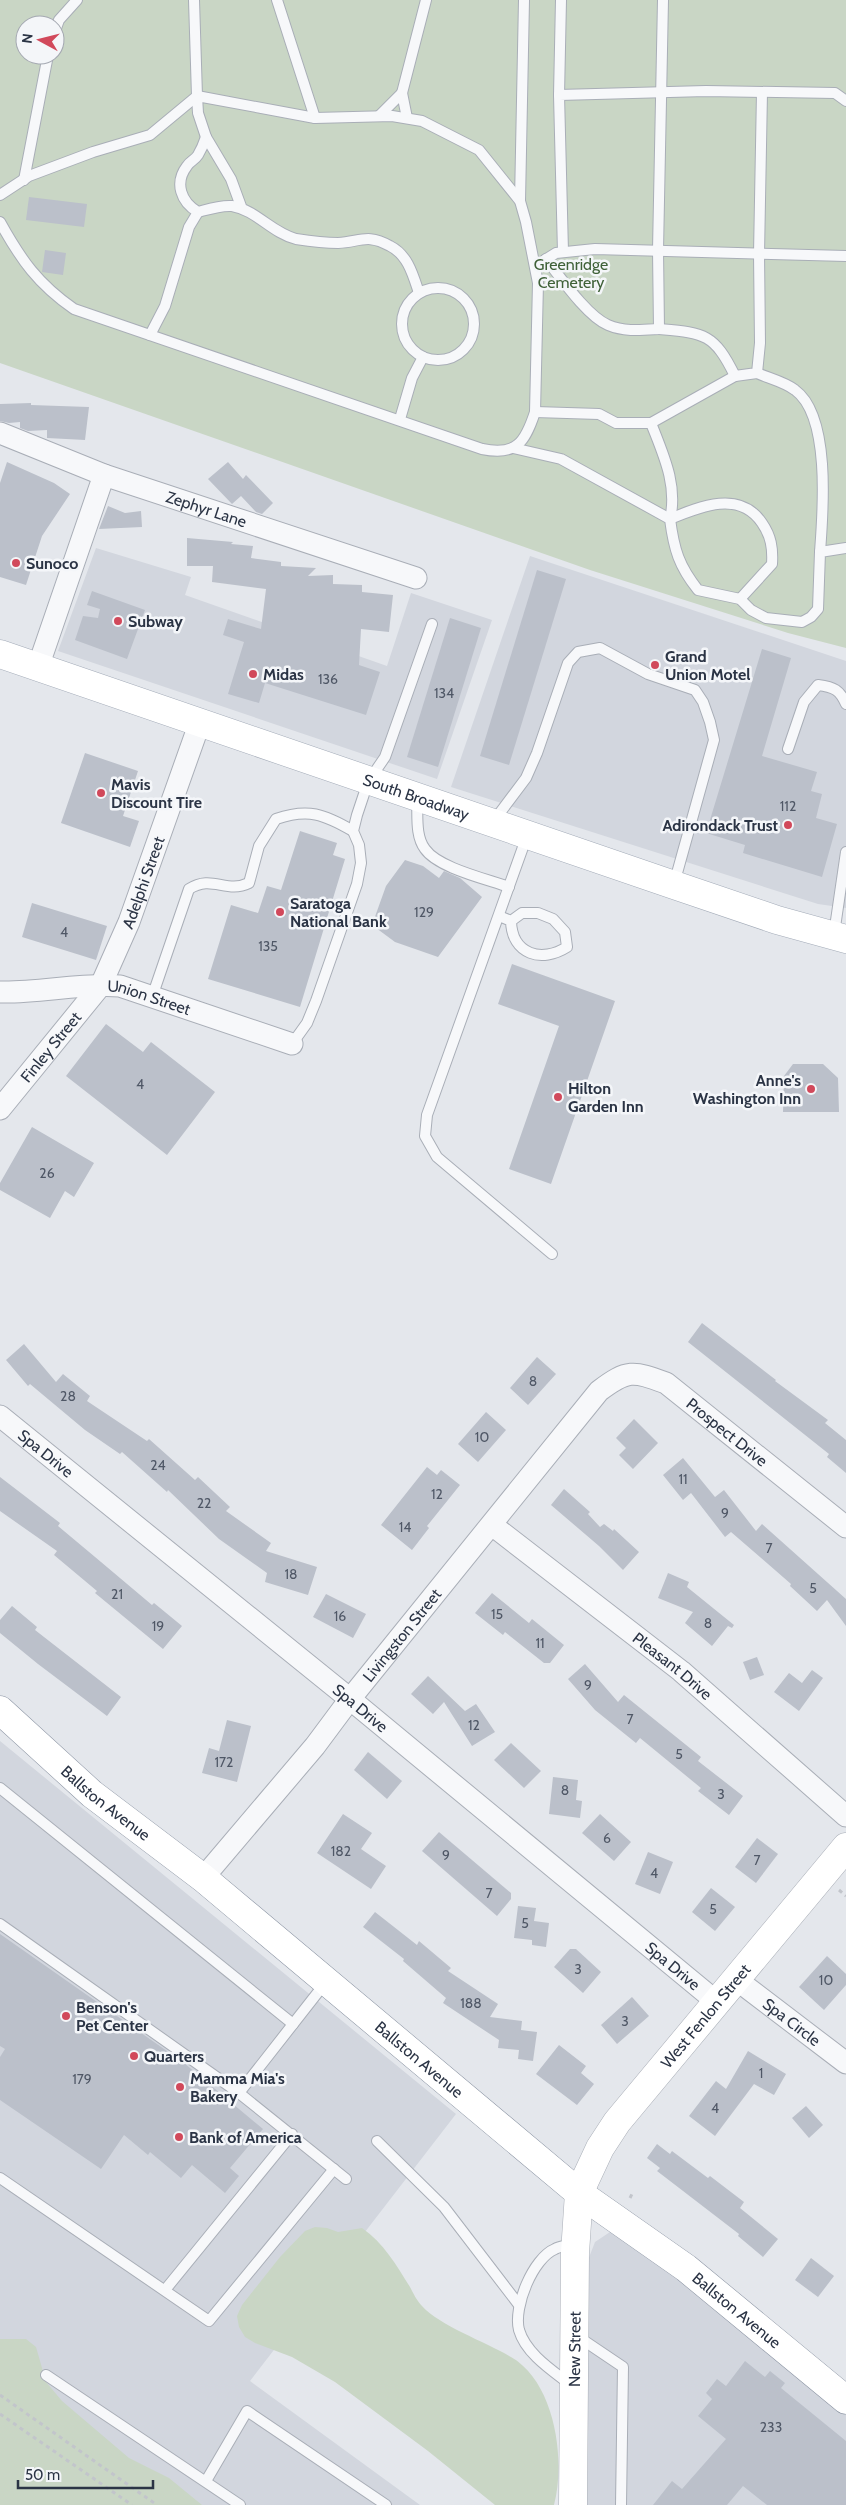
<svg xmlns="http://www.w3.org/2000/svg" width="846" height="2505" font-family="Cabin,sans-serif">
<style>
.built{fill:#d2d6de}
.green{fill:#c9d6c5;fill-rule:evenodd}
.building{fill:#bbc0ca}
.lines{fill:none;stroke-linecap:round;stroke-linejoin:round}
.lane-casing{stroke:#a9aeb7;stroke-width:12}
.street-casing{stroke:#a9aeb7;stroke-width:23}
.secondary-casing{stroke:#a9aeb7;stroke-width:29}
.primary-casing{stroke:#a3abb8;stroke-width:29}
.highway-casing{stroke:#8b94a3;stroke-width:29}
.path{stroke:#c2c5cb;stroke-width:3;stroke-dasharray:4 4;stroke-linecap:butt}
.lane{stroke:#f7f8fa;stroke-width:10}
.street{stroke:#f7f8fa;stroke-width:21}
.secondary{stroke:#fff;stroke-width:28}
.primary{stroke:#fff;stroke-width:28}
.highway{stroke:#fff;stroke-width:28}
.poi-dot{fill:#d1495b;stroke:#f4f6f9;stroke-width:2}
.labels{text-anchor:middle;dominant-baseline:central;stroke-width:5;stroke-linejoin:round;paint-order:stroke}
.number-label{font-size:14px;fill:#4f5766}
.park-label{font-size:16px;fill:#3f6138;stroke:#f4f6f9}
.street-label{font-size:16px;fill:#2b3445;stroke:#f4f6f9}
.poi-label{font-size:16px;font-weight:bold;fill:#2b3445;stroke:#f4f6f9;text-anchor:start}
</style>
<rect width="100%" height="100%" fill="#e4e7ec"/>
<g class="built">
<polygon points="96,548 191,577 185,595 387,666 411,593 492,620 437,779 58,651"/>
<polygon points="530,556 846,661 846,908 818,904 451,787"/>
<polygon points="0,1741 456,2114 250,2381 420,2505 192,2505 0,2371"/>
<polygon points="610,2232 626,2236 846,2415 846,2505 585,2505 588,2260 595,2242"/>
</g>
<g class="green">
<path d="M0 0H846V648L788 633 590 570 0 363ZM25 25H55V55H25Z"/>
<path d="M315 2227 327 2228 338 2232 362 2228C384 2243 396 2265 410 2287 413 2293 417 2301 422 2306 440 2326 486 2342 511 2357 555 2382 566 2460 554 2505H495L428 2451 335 2382 292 2357 255 2343 245 2337 239 2327 237 2316 242 2305 280 2257 305 2231Z"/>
<polygon points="0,2339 26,2339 36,2347 46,2382 62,2401 129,2458 169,2478 202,2505 0,2505"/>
</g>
<g class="building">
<polygon points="29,197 87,204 84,227 26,220"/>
<polygon points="45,250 66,253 63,275 42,272"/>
<polygon points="31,403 31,405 89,407 85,440 47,438 47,430 28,431 20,428 20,422 9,423 0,421 0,404"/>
<polygon points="7,462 54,483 70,494 42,536 26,585 0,577 0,483"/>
<polygon points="228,462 243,479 246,475 273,503 262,514 256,512 241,496 232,504 208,479"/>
<polygon points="108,506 125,513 141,511 142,527 99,529"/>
<polygon points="187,538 233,542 231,544 253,546 251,558 281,562 281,566 316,568 308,576 333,575 333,584 362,585 362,592 393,595 389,632 361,629 359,665 380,672 366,715 265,683 259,703 228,694 244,642 223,635 228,619 261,629 266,589 212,582 213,566 187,566"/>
<polygon points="537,570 566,579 509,765 480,756"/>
<polygon points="92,591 145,610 127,659 75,640 83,616 98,618 100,609 87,605"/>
<polygon points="450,618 481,628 438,767 407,757"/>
<polygon points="762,649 791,658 762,756 817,772 811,791 822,794 816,818 837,824 822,877 743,853 745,845 706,833"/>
<polygon points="85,753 138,771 123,816 139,821 130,847 61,823"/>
<polygon points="300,831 337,843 333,855 345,859 300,1007 208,979 231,905 258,913 267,886 281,890"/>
<polygon points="405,860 423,866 439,878 444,871 460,878 482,897 438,957 395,942 372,925 386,886"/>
<polygon points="32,903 107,926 96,960 22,937"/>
<polygon points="512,964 615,1001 551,1184 509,1169 559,1026 498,1004"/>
<polygon points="106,1024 143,1052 151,1042 215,1092 167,1155 66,1076"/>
<polygon points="793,1064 823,1064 838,1078 839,1112 783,1112 784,1076"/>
<polygon points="32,1127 94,1163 74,1197 65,1191 50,1218 0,1190 0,1183"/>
<polygon points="702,1323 776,1380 775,1381 828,1420 825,1423 846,1440 846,1473 827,1457 829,1454 688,1342"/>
<polygon points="24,1344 56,1382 63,1374 90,1396 87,1401 147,1441 149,1439 195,1480 198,1477 230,1507 226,1511 271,1543 266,1551 317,1567 308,1595 265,1582 267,1573 219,1539 168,1490 167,1492 122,1452 120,1454 85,1430 30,1384 28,1386 6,1360"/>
<polygon points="537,1357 556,1374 528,1405 510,1388"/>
<polygon points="486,1412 506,1430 478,1462 458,1444"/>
<polygon points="634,1419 658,1443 633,1469 619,1455 626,1448 616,1438"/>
<polygon points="683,1458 715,1497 724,1490 756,1531 762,1524 846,1599 846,1626 827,1600 817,1611 790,1586 791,1584 731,1532 725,1537 691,1493 683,1500 663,1475"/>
<polygon points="427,1467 437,1475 441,1470 460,1485 427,1526 429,1528 412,1550 381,1525"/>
<polygon points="0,1477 60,1523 58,1526 101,1562 152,1605 154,1603 182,1626 163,1649 95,1593 97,1591 54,1555 57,1551 0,1511"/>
<polygon points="564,1489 590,1512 588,1514 600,1527 604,1524 613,1531 614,1529 639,1552 623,1570 599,1546 551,1505"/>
<polygon points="668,1573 689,1582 687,1587 734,1625 732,1628 728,1626 712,1646 685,1623 693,1612 658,1598"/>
<polygon points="492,1593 529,1623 532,1619 564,1645 550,1663 544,1663 505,1632 503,1635 475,1613"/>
<polygon points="326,1594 366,1614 353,1638 313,1617"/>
<polygon points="12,1606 37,1627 35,1630 121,1697 107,1716 38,1664 0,1633 0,1620"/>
<polygon points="757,1657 764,1675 750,1680 743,1662"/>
<polygon points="585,1664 618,1702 624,1695 701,1757 698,1761 743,1796 729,1815 698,1791 701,1788 640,1738 636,1743 595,1710 568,1679"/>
<polygon points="812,1670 823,1678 799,1711 774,1692 789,1673 802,1683"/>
<polygon points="428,1676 465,1711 476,1704 495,1732 472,1746 444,1702 433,1714 411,1694"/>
<polygon points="227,1720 251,1726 237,1782 202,1773 209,1748 219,1751"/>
<polygon points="511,1743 541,1771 524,1788 494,1760"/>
<polygon points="368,1752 402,1781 387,1799 354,1770"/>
<polygon points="553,1777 578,1780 576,1800 582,1801 580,1818 549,1814"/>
<polygon points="343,1814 372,1833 361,1849 386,1866 371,1889 317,1853"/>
<polygon points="600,1814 631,1842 614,1861 582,1833"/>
<polygon points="439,1832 511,1893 511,1899 497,1916 422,1851"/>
<polygon points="757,1838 778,1854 756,1883 735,1867"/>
<polygon points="648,1852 673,1862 660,1894 635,1884"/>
<polygon points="711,1888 735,1907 715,1931 692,1912"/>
<polygon points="518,1906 536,1908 534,1921 549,1923 546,1947 532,1945 532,1940 514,1938"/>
<polygon points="375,1912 417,1945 419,1941 451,1968 448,1971 498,2004 490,2017 522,2021 521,2030 537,2032 533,2061 518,2059 519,2050 498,2048 499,2040 443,2003 446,1998 403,1961 404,1959 363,1927"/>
<polygon points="0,1934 184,2063 263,2129 230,2168 239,2176 225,2193 192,2165 181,2178 150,2152 148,2155 124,2135 101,2169 0,2100 0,2057 5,2049 0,2046"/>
<polygon points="570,1949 576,1949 601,1972 583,1993 554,1967"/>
<polygon points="827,1956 846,1974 846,1985 824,2010 799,1987"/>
<polygon points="632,1997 649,2016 617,2044 601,2025"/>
<polygon points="559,2045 586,2066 581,2073 594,2084 577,2105 536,2074"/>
<polygon points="748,2051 786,2074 774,2095 754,2084 715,2136 689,2116 716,2081 726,2089"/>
<polygon points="806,2106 823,2125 809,2138 792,2118"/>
<polygon points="657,2144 670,2154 672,2151 708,2178 710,2176 744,2202 740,2208 778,2239 763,2257 738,2236 739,2234 657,2171 660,2168 647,2158"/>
<polygon points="811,2258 834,2276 818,2297 795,2280"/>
<polygon points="745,2361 765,2377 770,2371 785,2383 781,2388 846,2441 846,2505 767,2505 743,2486 727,2505 653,2505 672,2481 682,2489 726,2439 698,2416 712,2399 706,2393 717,2379 726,2386"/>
</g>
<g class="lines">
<g class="lane-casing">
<g id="lane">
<polyline points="277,0 315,118"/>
<polyline points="55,31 59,20 77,0"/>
<polyline points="402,93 426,0"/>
<polyline points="559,95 561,0"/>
<polyline points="379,116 402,93 407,118"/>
<polyline points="24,180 48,55"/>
<polyline points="0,195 29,176 93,152 150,135 197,96 194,0"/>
<polyline points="520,201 524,0"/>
<path d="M242 209 231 179 206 137C204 143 201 150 198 155 195 160 190 161 187 166 174 183 181 202 198 212 209 209 221 205 232 206 256 210 272 233 296 239 309 241 325 243 338 243 360 242 367 233 390 246 408 255 413 275 419 293"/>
<path d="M0 222C21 260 38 284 74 309L482 449C516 456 525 443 535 412L538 283 526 222 520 201 479 150 422 121 392 116 315 118 197 96 198 113 206 137"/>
<polyline points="563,252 559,95 706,91 835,93 846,101"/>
<path d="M546 259C561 278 587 316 608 325 624 332 642 330 659 329L658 250 663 0"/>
<polyline points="540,263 556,253 595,249 846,256"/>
<circle cx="438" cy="324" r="36"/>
<path d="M659 329C704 333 714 333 735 376"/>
<polyline points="150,335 165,306 189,227 198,212"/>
<path d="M757 373C768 378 785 382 795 390 831 416 823 512 820 552"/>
<polyline points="535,412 599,414 616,423 651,423 735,376 757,373 760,343 759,254 762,92"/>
<polyline points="400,419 412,378 423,357"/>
<path d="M651 423C663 454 678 485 670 519"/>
<path d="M513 448 561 459 670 519C674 550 679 566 698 590L740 599 751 610 766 618 802 622 811 617 818 609 820 552 846 548"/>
<path d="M670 519C701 506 740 490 762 523 771 536 773 548 772 564L740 599"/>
<path d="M788 749 804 702 818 685C834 687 840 690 846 704"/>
<path d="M417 800C418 815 415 836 425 849 438 868 487 879 509 887"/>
<polyline points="493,822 526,778 537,753 568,663 578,652 600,648 648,674 695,690 703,702 710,722 714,740 674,884"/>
<polyline points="527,836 427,1115 425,1136 437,1157 552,1254"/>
<path d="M499 916 511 921 522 913H538L553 919 565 932 567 947C542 963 512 955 511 921"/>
<polyline points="834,934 846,852"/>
<path d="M152 997 189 889C212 874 226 894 249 883L259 846 276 819C308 808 324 814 353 831"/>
<polyline points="292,1044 307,1023 316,1001 357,884 361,863 359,845 353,831 357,815 368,782 385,757 432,624"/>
<polyline points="0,1788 293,2024"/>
<polyline points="0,1924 239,2093 346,2179"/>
<polyline points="239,2093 326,1982"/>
<polyline points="377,2141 444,2207 519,2305"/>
<polyline points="0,2178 209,2321 334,2169"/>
<polyline points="165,2290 292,2134"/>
<polyline points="577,2336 623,2367 621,2505"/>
<polyline points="46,2375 240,2505"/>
<path d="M571 2385C553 2371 526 2354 519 2330 513 2307 533 2258 555 2249 560 2246 568 2246 574 2244"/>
<polyline points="206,2481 247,2411 386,2505"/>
</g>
</g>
<g class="street-casing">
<g id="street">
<path id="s1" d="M0 433 104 475 416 578"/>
<polyline points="38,667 104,475"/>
<path id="s2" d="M0 992C40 993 80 983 120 986L292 1044"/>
<path id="s3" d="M0 1109 101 985 129 922 200 722"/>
<path id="s4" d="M0 1416 350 1699 718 2003"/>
<path id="s5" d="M492 1525 681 1671 846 1816"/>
<path id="s6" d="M203 1878 315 1746 350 1699 599 1391C628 1369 633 1371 666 1383L846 1527"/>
<path id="s7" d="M737 1980 846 2063"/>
</g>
</g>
<g class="secondary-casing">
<g id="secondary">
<path id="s8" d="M573 2505 575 2253 579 2193 600 2148 617 2122 846 1847"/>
</g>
</g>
<g class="primary-casing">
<g id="primary">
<path id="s9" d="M0 654 674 885 777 920 846 939"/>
</g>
</g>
<g class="highway-casing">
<g id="highway">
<path id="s10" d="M0 1710 92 1794 203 1878 579 2193 686 2268 846 2400"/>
</g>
</g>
<g class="path">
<polyline points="839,1890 846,1896"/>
<polyline points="630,2198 632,2194"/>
<polyline points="0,2395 157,2505"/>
<polyline points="0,2414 132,2505"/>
</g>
<use href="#lane" class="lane"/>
<use href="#street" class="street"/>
<use href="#secondary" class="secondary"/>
<use href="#primary" class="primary"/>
<use href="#highway" class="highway"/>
</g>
<g class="poi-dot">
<circle cx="16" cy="563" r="5"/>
<circle cx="118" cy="621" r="5"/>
<circle cx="655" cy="665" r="5"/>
<circle cx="253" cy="674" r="5"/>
<circle cx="101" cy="793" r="5"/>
<circle cx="788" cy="825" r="5"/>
<circle cx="280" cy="912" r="5"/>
<circle cx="811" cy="1089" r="5"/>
<circle cx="558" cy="1097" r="5"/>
<circle cx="66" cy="2016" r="5"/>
<circle cx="134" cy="2056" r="5"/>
<circle cx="180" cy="2087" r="5"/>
<circle cx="179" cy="2137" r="5"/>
</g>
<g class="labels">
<g class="number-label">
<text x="328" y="679">136</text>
<text x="444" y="693">134</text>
<text x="788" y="806">112</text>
<text x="424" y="912">129</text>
<text x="64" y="932">4</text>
<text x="268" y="946">135</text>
<text x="140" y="1084">4</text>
<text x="47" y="1173">26</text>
<text x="533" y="1381">8</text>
<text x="68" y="1396">28</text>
<text x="482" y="1437">10</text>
<text x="158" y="1465">24</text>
<text x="683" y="1479">11</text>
<text x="437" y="1494">12</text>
<text x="204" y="1503">22</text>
<text x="725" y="1513">9</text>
<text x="405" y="1527">14</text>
<text x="769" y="1548">7</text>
<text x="291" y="1574">18</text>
<text x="813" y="1588">5</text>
<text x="117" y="1594">21</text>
<text x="497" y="1614">15</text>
<text x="340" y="1616">16</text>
<text x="708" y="1623">8</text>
<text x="158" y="1626">19</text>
<text x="540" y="1643">11</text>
<text x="588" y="1685">9</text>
<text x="630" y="1719">7</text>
<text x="474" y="1725">12</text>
<text x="679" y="1754">5</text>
<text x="224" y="1762">172</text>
<text x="565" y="1790">8</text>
<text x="721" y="1794">3</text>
<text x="607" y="1838">6</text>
<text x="341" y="1851">182</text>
<text x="446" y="1855">9</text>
<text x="757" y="1860">7</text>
<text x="654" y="1873">4</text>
<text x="489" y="1893">7</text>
<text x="713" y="1909">5</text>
<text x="525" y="1923">5</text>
<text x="578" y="1969">3</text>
<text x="826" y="1980">10</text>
<text x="471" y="2003">188</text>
<text x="625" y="2021">3</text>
<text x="761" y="2073">1</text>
<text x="82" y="2079">179</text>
<text x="715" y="2108">4</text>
<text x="771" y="2427">233</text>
</g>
<g class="park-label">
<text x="571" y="264">Greenridge<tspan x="571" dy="18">Cemetery</tspan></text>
</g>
<g class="street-label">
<text stroke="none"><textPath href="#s1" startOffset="220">Zephyr Lane</textPath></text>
<text stroke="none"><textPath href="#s9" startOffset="440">South Broadway</textPath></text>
<text stroke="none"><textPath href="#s3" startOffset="271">Adelphi Street</textPath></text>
<text stroke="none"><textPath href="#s2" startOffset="151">Union Street</textPath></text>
<text stroke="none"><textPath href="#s3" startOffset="80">Finley Street</textPath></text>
<text stroke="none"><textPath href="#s6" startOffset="779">Prospect Drive</textPath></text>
<text stroke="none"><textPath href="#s4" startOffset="59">Spa Drive</textPath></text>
<text stroke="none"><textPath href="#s6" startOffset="314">Livingston Street</textPath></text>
<text stroke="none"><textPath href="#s5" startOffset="229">Pleasant Drive</textPath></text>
<text stroke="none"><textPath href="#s4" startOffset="464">Spa Drive</textPath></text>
<text stroke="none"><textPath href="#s10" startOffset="141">Ballston Avenue</textPath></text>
<text stroke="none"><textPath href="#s4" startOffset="869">Spa Drive</textPath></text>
<text stroke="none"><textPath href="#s8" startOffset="531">West Fenlon Street</textPath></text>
<text stroke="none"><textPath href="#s7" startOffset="69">Spa Circle</textPath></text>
<text stroke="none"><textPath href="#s10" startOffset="546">Ballston Avenue</textPath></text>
<text stroke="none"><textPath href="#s10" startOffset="951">Ballston Avenue</textPath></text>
<text stroke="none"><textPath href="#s8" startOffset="156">New Street</textPath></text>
</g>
<g class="poi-label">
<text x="26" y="563">Sunoco</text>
<text x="128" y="621">Subway</text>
<text x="665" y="656">Grand<tspan x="665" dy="18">Union Motel</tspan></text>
<text x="263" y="674">Midas</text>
<text x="111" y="784">Mavis<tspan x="111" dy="18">Discount Tire</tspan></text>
<text x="778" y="825" text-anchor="end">Adirondack Trust</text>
<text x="290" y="903">Saratoga<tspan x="290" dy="18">National Bank</tspan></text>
<text x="801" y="1080" text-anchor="end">Anne's<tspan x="801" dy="18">Washington Inn</tspan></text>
<text x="568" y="1088">Hilton<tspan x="568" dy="18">Garden Inn</tspan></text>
<text x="76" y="2007">Benson's<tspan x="76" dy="18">Pet Center</tspan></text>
<text x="144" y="2056">Quarters</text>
<text x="190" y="2078">Mamma Mia's<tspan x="190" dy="18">Bakery</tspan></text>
<text x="189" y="2137">Bank of America</text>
</g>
</g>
<g transform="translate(40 40) rotate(277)"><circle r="24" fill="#f4f6f9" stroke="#a4a8b1"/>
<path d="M0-4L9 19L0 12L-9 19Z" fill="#d1495b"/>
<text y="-8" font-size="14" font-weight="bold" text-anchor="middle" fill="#2b3445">N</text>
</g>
<path d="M18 2480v8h135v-8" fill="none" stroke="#2b3445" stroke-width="2.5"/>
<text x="25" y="2480" font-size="15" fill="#2b3445" stroke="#f4f6f9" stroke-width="4" paint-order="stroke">50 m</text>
</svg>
